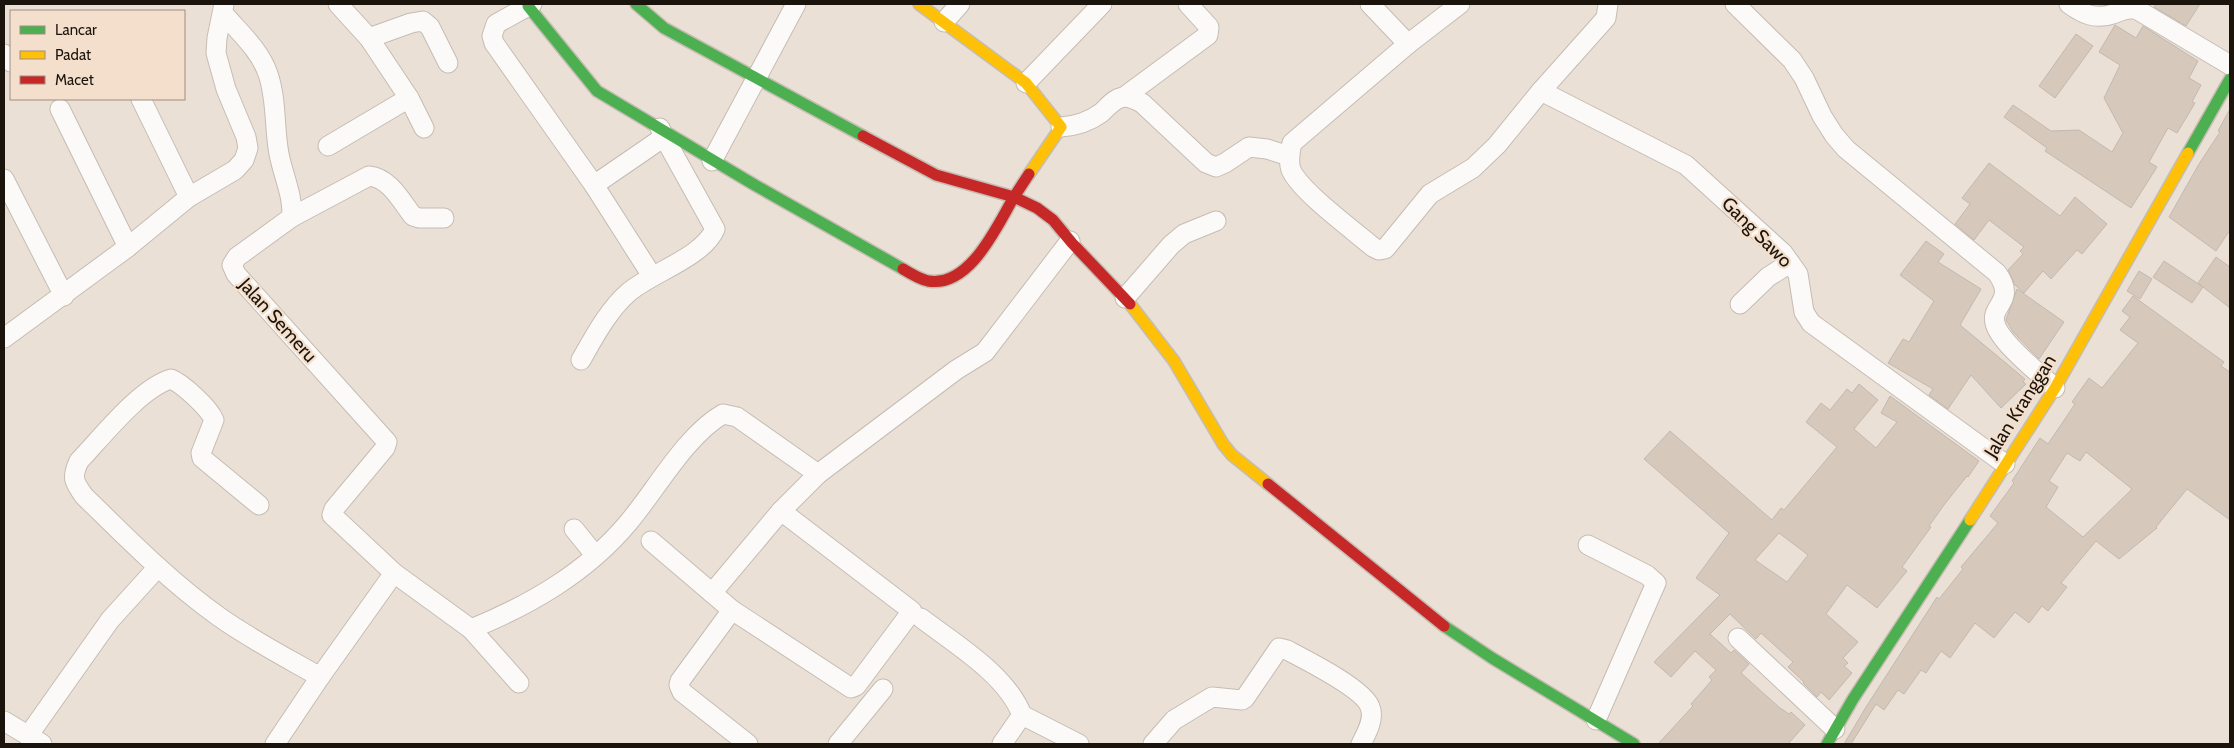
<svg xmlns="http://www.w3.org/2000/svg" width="2234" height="748" font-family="Cabin,sans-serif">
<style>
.building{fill:#d6c8ba;stroke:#c2b9b0;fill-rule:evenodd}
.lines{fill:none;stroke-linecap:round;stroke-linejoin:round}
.street-casing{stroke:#c5bcb3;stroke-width:21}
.fast-casing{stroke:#c5bcb3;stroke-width:14}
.slow-casing{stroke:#c5bcb3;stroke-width:14}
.jam-casing{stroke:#c5bcb3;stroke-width:14}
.street{stroke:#fcfaf9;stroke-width:19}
.fast{stroke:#4caf50;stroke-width:11}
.slow{stroke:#ffc107;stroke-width:11}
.jam{stroke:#c62828;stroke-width:11}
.labels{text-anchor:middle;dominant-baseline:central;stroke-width:4.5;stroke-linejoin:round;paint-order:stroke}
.street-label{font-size:19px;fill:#1b140d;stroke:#f4dfcc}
</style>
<rect width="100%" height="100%" fill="#ebe0d5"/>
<g class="building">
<polygon points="2156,4 2200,4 2186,26 2154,7"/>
<polygon points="2115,25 2136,38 2143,26 2198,61 2189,78 2201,85 2192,102 2195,103 2177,133 2168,128 2149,162 2157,167 2131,208 2045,151 2047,148 2004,117 2013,105 2051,131 2079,130 2112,152 2123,133 2104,98 2120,65 2099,52"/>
<polygon points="2076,34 2093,46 2055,98 2039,86"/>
<polygon points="2230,109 2230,230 2216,251 2169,217 2199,164 2220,132 2218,131"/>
<polygon points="1989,163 2060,216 2075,197 2107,224 2082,254 2077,250 2051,279 2043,271 2024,293 2015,285 2008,270 2023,254 2020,251 2024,247 1989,220 1974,240 1955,224 1970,204 1962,198"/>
<polygon points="1926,241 1944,254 1938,262 1981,289 1960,325 2025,379 2023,382 2026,384 2001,408 1971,375 1948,409 1929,395 1933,389 1888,363 1903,339 1909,342 1934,301 1900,275"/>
<polygon points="2216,257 2230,267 2230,308 2198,283"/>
<polygon points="2164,261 2203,287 2192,303 2153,277"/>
<polygon points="2139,271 2152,279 2140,299 2127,291"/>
<polygon points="2017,289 2064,322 2039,359 2013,332 2006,320"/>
<path d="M2133 296 2224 362 2221 366 2230 372V520L2187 489 2156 527 2157 528 2119 559 2096 541 2061 583 2067 587 2048 611 2042 606 2029 623 2015 612 1994 638 1975 623 1950 658 1941 651 1926 673 1921 670 1904 694 1898 690 1884 710 1876 704 1851 744H1844L1866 707 1937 597 1939 599 1963 569 1961 567 1998 523 1990 516 2014 483 2012 481 2040 438 2048 444 2075 404 2072 402 2089 378 2102 388 2138 343 2120 330 2130 317 2122 311ZM2086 452 2132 489 2083 537 2046 507 2058 487 2049 481 2067 453 2080 461Z"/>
<path d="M1859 384 1878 400 1854 429 1876 448 1897 422 1881 413 1890 396 1979 461 1968 477 1967 476 1944 505 1929 526 1931 527 1902 567 1907 571 1877 608 1847 585 1826 614 1858 642 1843 658 1848 663 1844 666 1852 673 1829 700 1821 692 1817 697 1803 683 1804 682 1788 667 1793 662 1761 633 1756 639 1730 614 1710 634 1731 653 1734 650 1749 664 1741 673 1780 708 1789 714 1791 712 1805 725 1788 744H1658L1693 706 1691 704 1712 680 1709 677 1716 670 1695 651 1671 677 1654 662 1720 595 1696 578 1729 533 1644 459 1670 431 1772 520 1781 508 1784 510 1837 447 1806 422 1821 403 1830 410 1847 389 1852 393ZM1779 533 1808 555 1787 582 1755 560Z"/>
</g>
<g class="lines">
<g class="street-casing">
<g id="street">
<polyline points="338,4 369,38 409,98 424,128"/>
<polyline points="532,4 496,24 492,36 494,43 594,185 652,276"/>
<polyline points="1370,4 1408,44"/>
<path d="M1460 4 1408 44 1292 143C1290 152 1288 161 1291 170 1301 192 1353 230 1373 247L1379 250 1385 249 1430 194 1473 168 1497 145 1541 91 1606 18 1608 4"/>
<path d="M1735 4 1792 60 1804 78 1822 116 1834 135 1846 149 1997 273C2017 301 1990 305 1995 323 1999 342 2040 374 2055 388"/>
<path d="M2069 4C2083 14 2095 20 2113 14 2121 11 2127 8 2136 9L2230 65"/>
<path d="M223 13C239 32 260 50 268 74 277 100 274 128 279 154 283 175 293 195 292 217L237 257 232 265 236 274 387 442 385 448 334 509 332 515 394 573"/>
<polyline points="944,22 960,4"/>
<polyline points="369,38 411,23 423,21 430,27 448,63"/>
<polyline points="4,54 11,62"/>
<polyline points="1026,83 1102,4"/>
<polyline points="1541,91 1686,165 1783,253 1798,274 1804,312 1811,323 2005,464"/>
<polyline points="1124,97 1208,35 1209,27 1188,4"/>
<polyline points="141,99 189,197"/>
<polyline points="60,109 128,247"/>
<path d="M1061 127C1076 126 1090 121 1101 113 1108 107 1114 98 1124 97 1130 97 1136 100 1142 103L1206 163 1216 167 1225 163 1249 147 1267 149 1289 156"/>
<polyline points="328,146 409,98"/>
<polyline points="712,161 796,4"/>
<polyline points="4,179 64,296"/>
<polyline points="594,185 664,137"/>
<path d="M292 217 369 176C390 178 401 201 413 216L419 218H444"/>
<polyline points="1125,298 1171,245 1184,234 1216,221"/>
<polyline points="1740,304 1768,277 1790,263"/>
<polyline points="4,338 128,247 189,197 235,170 244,160 248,148 246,137 226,89 216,53 217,38 224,4"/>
<path d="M581 360C594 337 609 309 629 292 653 272 703 257 715 229L664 137 660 128"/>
<path d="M259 505 202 458 201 453 214 420C209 408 183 384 171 379 140 388 102 437 79 461 71 478 74 482 84 496 127 538 169 581 218 616 250 639 285 657 320 677"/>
<polyline points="574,529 595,555"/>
<polyline points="651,541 732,610 851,688 856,686 912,611 781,511"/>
<polyline points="1588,545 1647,575 1656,583 1596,720"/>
<polyline points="712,593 781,511 818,474 956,370 985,352 1070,241"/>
<polyline points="732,610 680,681 679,685 682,692 748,744"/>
<path d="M921 618C955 644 1006 674 1022 715L1002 744"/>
<polyline points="471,629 519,683"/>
<polyline points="1738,638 1835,729"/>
<polyline points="1022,715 1079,744"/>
<polyline points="4,721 42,744"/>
<polyline points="28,736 110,620 158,567"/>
<path d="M275 744 320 677 394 573 471 629C530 605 586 573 628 523 656 490 686 435 723 414L737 417 818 474"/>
<polyline points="838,744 883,689"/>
<path d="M1153 744 1174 720 1212 697 1242 700 1245 698 1279 648 1287 650C1306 660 1364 689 1370 707 1375 719 1366 734 1361 744"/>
</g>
</g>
<g class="fast-casing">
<g id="fast">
<polyline points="636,4 664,28 863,136"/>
<polyline points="528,6 597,91 753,184 903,269"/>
<polyline points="2188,153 2230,79"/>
<polyline points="1444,626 1492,658 1634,744"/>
<polyline points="1827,744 1853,699 1970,520"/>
</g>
</g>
<g class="slow-casing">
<g id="slow">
<polyline points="919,4 1026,83 1061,127 1029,174"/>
<polyline points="1130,304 1174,361 1223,444 1232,455 1268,484"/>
<polyline points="1970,520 2055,388 2188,153"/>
</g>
</g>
<g class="jam-casing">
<g id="jam">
<path d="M863 136 936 175 1014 197C997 226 970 288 928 281 920 279 911 274 903 269"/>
<polyline points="1029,174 1014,197 1037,208 1053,220 1072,243 1130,304"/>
<polyline points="1268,484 1444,626"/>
</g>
</g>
<use href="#street" class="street"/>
<use href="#fast" class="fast"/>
<use href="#slow" class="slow"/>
<use href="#jam" class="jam"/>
</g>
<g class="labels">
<g class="street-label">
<text transform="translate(1757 232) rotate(45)">Gang Sawo</text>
<text transform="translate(278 320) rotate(48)">Jalan Semeru</text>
<text transform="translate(2020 406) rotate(-58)">Jalan Kranggan</text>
</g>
</g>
<rect width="2234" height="748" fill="none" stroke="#1b140d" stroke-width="10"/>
<rect x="10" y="10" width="175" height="90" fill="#f4dfcc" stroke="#9d8e80"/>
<rect x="20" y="26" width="25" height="8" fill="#4caf50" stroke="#9d8e80"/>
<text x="55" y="35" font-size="15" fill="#1b140d">Lancar</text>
<rect x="20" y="51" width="25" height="8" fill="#ffc107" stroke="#9d8e80"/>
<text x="55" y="60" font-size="15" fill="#1b140d">Padat</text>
<rect x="20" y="76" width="25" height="8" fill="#c62828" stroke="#9d8e80"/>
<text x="55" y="85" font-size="15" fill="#1b140d">Macet</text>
</svg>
